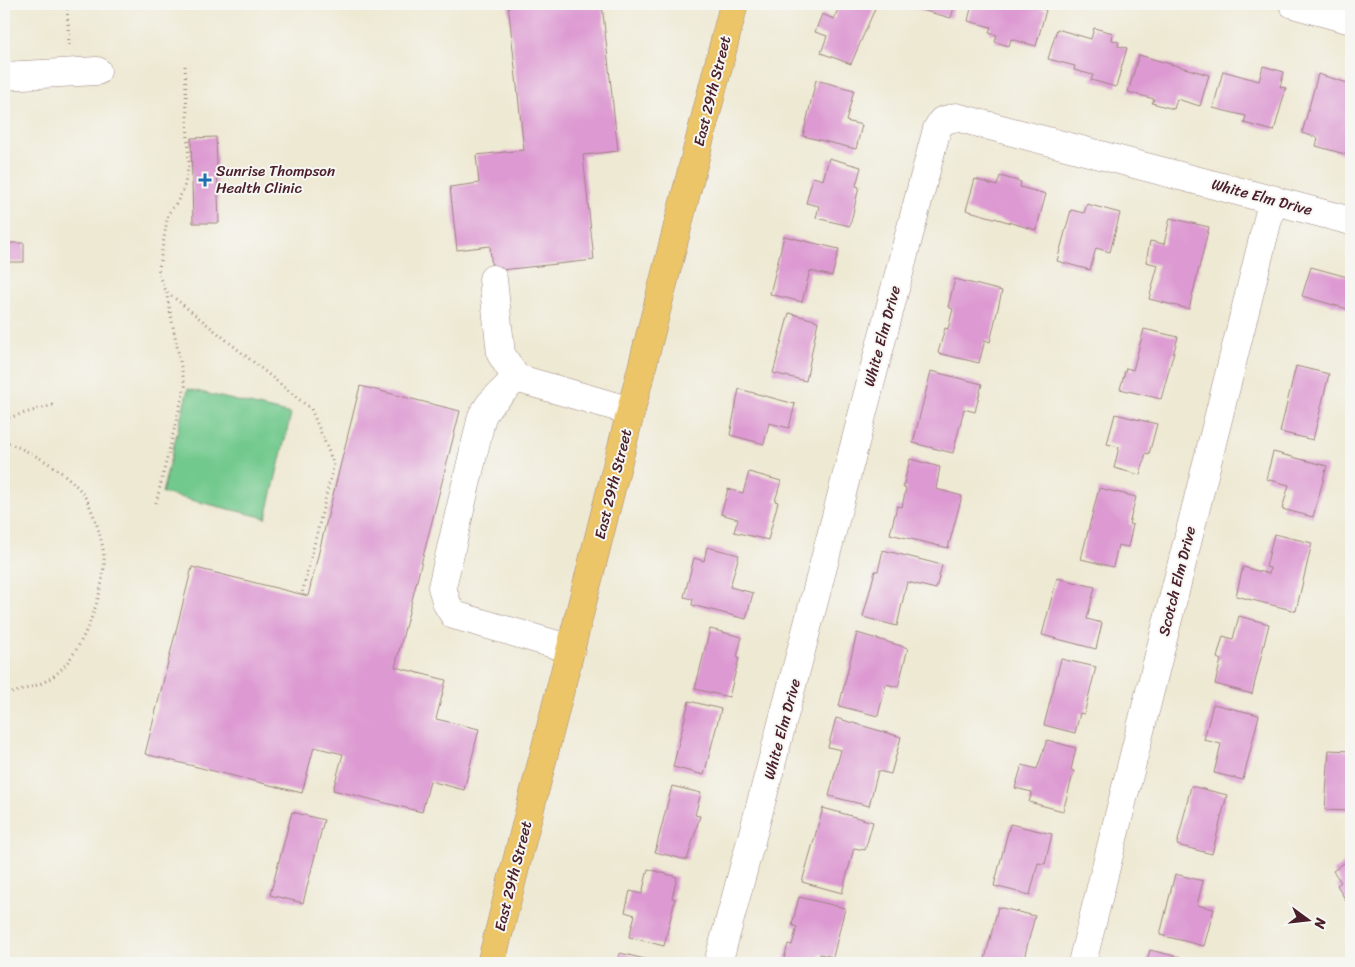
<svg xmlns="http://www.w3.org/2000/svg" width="1355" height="967" font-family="Sriracha,sans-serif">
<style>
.green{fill:#72c98d;stroke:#5e745c}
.building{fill:#dd9ad2}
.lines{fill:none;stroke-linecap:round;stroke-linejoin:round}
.minor-casing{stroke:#9c847f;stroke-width:29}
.major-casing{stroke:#9c847f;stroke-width:29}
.path{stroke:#9c847f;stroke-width:3;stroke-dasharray:1 4;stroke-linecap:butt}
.minor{stroke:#fff;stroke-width:28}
.major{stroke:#ecc569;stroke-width:28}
.poi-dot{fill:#1f6fb2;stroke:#f6f6f2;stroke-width:2}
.labels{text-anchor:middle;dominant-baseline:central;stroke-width:4;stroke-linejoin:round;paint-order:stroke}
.street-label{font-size:15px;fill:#4a1f2b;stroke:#f6f6f2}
.poi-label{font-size:15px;fill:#4a1f2b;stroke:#f6f6f2;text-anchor:start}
</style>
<rect width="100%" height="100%" fill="#f6f6f2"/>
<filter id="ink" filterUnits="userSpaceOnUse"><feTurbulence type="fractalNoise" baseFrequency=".02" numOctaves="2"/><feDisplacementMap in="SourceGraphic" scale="10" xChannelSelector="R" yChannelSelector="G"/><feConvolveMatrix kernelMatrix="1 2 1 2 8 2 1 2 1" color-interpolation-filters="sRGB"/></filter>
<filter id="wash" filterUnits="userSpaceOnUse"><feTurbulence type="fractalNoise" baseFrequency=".0096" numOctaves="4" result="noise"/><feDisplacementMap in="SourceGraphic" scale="20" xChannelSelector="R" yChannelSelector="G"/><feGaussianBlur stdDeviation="1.12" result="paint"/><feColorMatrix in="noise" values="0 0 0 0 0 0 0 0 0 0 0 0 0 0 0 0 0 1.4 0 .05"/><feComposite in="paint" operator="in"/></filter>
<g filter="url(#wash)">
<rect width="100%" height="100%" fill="#eee9d3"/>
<polygon class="green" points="188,389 291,414 266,518 162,493"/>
<g id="blocks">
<g class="building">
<polygon points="508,4 602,4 618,151 583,155 594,260 492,271 490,246 457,250 450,187 479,183 476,155 524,150"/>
<polygon points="840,4 877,4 851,64 821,53 827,36 815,32 822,14 834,19"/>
<polygon points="899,4 955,4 951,18"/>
<polygon points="972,4 1025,4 1046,10 1036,46 1011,39 1009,46 995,42 997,35 989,33 991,27 968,21"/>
<polygon points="1094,28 1113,33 1112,40 1119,42 1118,46 1127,48 1116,87 1091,80 1093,75 1074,70 1075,66 1048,59 1057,29 1091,39"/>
<polygon points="1139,55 1209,75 1200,106 1177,99 1174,109 1152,103 1154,99 1128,92"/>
<polygon points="1263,66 1284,72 1280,87 1286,88 1274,131 1244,123 1246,116 1213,108 1223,71 1259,81"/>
<polygon points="1318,74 1351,84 1351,147 1348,155 1316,146 1318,138 1302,133"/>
<polygon points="816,80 854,90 846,121 862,125 856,149 803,136"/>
<polygon points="216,137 219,223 193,223 191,138"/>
<polygon points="829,158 861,167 856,186 859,187 850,226 816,218 819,206 806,203 813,177 823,180"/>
<polygon points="1000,176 1021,182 1020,187 1046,194 1036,230 966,210 975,179 997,186"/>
<polygon points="1087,204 1120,213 1110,252 1096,248 1090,270 1057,261 1071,210 1084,213"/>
<polygon points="1170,218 1209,227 1189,309 1149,299 1158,265 1146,262 1150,241 1164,244"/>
<polygon points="784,236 839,249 832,276 810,271 802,302 770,294"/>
<rect x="4" y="243" width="20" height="19"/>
<polygon points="1311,267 1351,278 1351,310 1302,296"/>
<polygon points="955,279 1002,291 990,342 985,340 979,363 938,353 945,328 948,329 953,309 948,307"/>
<polygon points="789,313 818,321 806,381 773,373"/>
<polygon points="1144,329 1178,337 1161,399 1120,389 1126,368 1133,370"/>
<polygon points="1296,366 1329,374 1313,440 1280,432"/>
<polygon points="931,371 982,384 975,412 964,409 953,453 913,443"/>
<polygon points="360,386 460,411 395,667 446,680 436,719 479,729 464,790 430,781 422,812 333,790 343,754 314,747 302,793 145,754 192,567 308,596"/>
<polygon points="739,389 795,404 789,428 769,423 764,444 730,435"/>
<polygon points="1115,414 1157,424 1149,454 1146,453 1140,475 1114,468 1119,447 1107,444"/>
<polygon points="1273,452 1327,466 1313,517 1282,509 1289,485 1266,479"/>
<polygon points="910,459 940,467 936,489 962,496 948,548 890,534 897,506 902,507 906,488 903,487"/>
<polygon points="749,472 781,481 775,501 778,502 768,540 734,532 738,519 721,514 728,489 743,493"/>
<polygon points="1099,488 1136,497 1129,524 1133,525 1128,547 1118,545 1113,567 1081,559"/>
<polygon points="1274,534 1312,543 1296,611 1236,596 1243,567 1269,574 1270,568 1266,567"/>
<polygon points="707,547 739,555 730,587 753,593 746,619 692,605 693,599 684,597 694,558 704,561"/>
<polygon points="883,550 942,565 936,589 907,582 897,626 863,617 875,571 878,571"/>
<polygon points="1057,578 1095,587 1087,619 1102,623 1096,649 1042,635"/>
<polygon points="1239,616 1269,624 1252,694 1215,684 1221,660 1217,658 1223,636 1233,639"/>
<polygon points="710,629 742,637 737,657 739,658 729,697 695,689"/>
<polygon points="857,633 908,648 898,687 886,684 878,716 839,706"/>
<polygon points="1061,659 1096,667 1084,714 1080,713 1075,733 1044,725"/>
<polygon points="689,701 721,709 704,775 673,767"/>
<polygon points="1213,704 1259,715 1243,780 1214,773 1221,744 1204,740"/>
<polygon points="836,718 901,737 891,774 878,771 869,806 829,796 841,750 828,747"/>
<polygon points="1047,740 1076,748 1071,770 1074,771 1063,811 1029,802 1032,792 1015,788 1022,765 1037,769"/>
<polygon points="1329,750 1351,751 1351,811 1325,810"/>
<polygon points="672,786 701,793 695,815 700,816 687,860 655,852"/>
<polygon points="1191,786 1227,795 1212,854 1177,845"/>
<polygon points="823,808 873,822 865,850 854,848 842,893 802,882"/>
<polygon points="292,812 324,820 303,903 270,895"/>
<polygon points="1010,824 1052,834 1045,864 1038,863 1030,895 994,886"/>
<polygon points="1351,858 1351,910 1337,885 1341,882 1333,871"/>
<polygon points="648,869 677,877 672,898 675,899 664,946 629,937 635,915 625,912 630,891 642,894"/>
<polygon points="1175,874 1203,881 1197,905 1214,909 1204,946 1160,935"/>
<polygon points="799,897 845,908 833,957 820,954 818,963 783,963 788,944 792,945 797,927 792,925"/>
<polygon points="998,907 1035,916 1023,962 984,963"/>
<polygon points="1150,950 1195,961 1194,963 1146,963"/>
<polygon points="620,953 649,960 648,963 617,963"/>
</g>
</g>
</g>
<g filter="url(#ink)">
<use href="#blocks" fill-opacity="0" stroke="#9c847f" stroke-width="1"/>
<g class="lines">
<g class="minor-casing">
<g id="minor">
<polyline points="1293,4 1351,20"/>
<polyline points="4,76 97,71"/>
<polyline points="493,279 501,354 516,378 631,411"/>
<polyline points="516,378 490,404 482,416 442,587 447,604 454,615 571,649"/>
<path d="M718 963C794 686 863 407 937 129L942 121 956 117 1351 221"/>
<polyline points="1082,963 1273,199"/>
</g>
</g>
<g class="major-casing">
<polyline id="major" points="491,963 734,4"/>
</g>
<g class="path">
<polyline points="67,4 69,46"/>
<polyline points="185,66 189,165 184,188 177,202 168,214 158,274 166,291 311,409 334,464 302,594"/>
<polyline points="4,419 53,405"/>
<path d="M4 441C32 453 59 466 80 490 91 502 103 540 104 557 106 590 82 654 56 674 42 686 22 690 4 695"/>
<polyline points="156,503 185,386 166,291"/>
</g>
<use href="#minor" class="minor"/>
<use href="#major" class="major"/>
</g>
</g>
<path class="poi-dot" d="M202.5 172.5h5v5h5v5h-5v5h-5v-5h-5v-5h5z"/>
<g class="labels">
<g class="street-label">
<text transform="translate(712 91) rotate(-76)">East 29th Street</text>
<text transform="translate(1262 197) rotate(15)">White Elm Drive</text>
<text transform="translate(882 336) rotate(-75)">White Elm Drive</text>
<text transform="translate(613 484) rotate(-76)">East 29th Street</text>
<text transform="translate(1177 581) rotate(-76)">Scotch Elm Drive</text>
<text transform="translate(782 729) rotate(-75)">White Elm Drive</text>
<text transform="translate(513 876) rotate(-76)">East 29th Street</text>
</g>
<g class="poi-label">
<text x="216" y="171">Sunrise Thompson<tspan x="216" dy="17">Health Clinic</tspan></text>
</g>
</g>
<rect width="1355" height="967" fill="none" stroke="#f6f6f2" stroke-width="20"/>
<g transform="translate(1308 920) rotate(105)" stroke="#f6f6f2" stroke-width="4" paint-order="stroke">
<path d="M0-4L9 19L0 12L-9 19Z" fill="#4a1f2b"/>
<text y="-8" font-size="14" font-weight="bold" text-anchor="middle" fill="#4a1f2b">N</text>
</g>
</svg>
